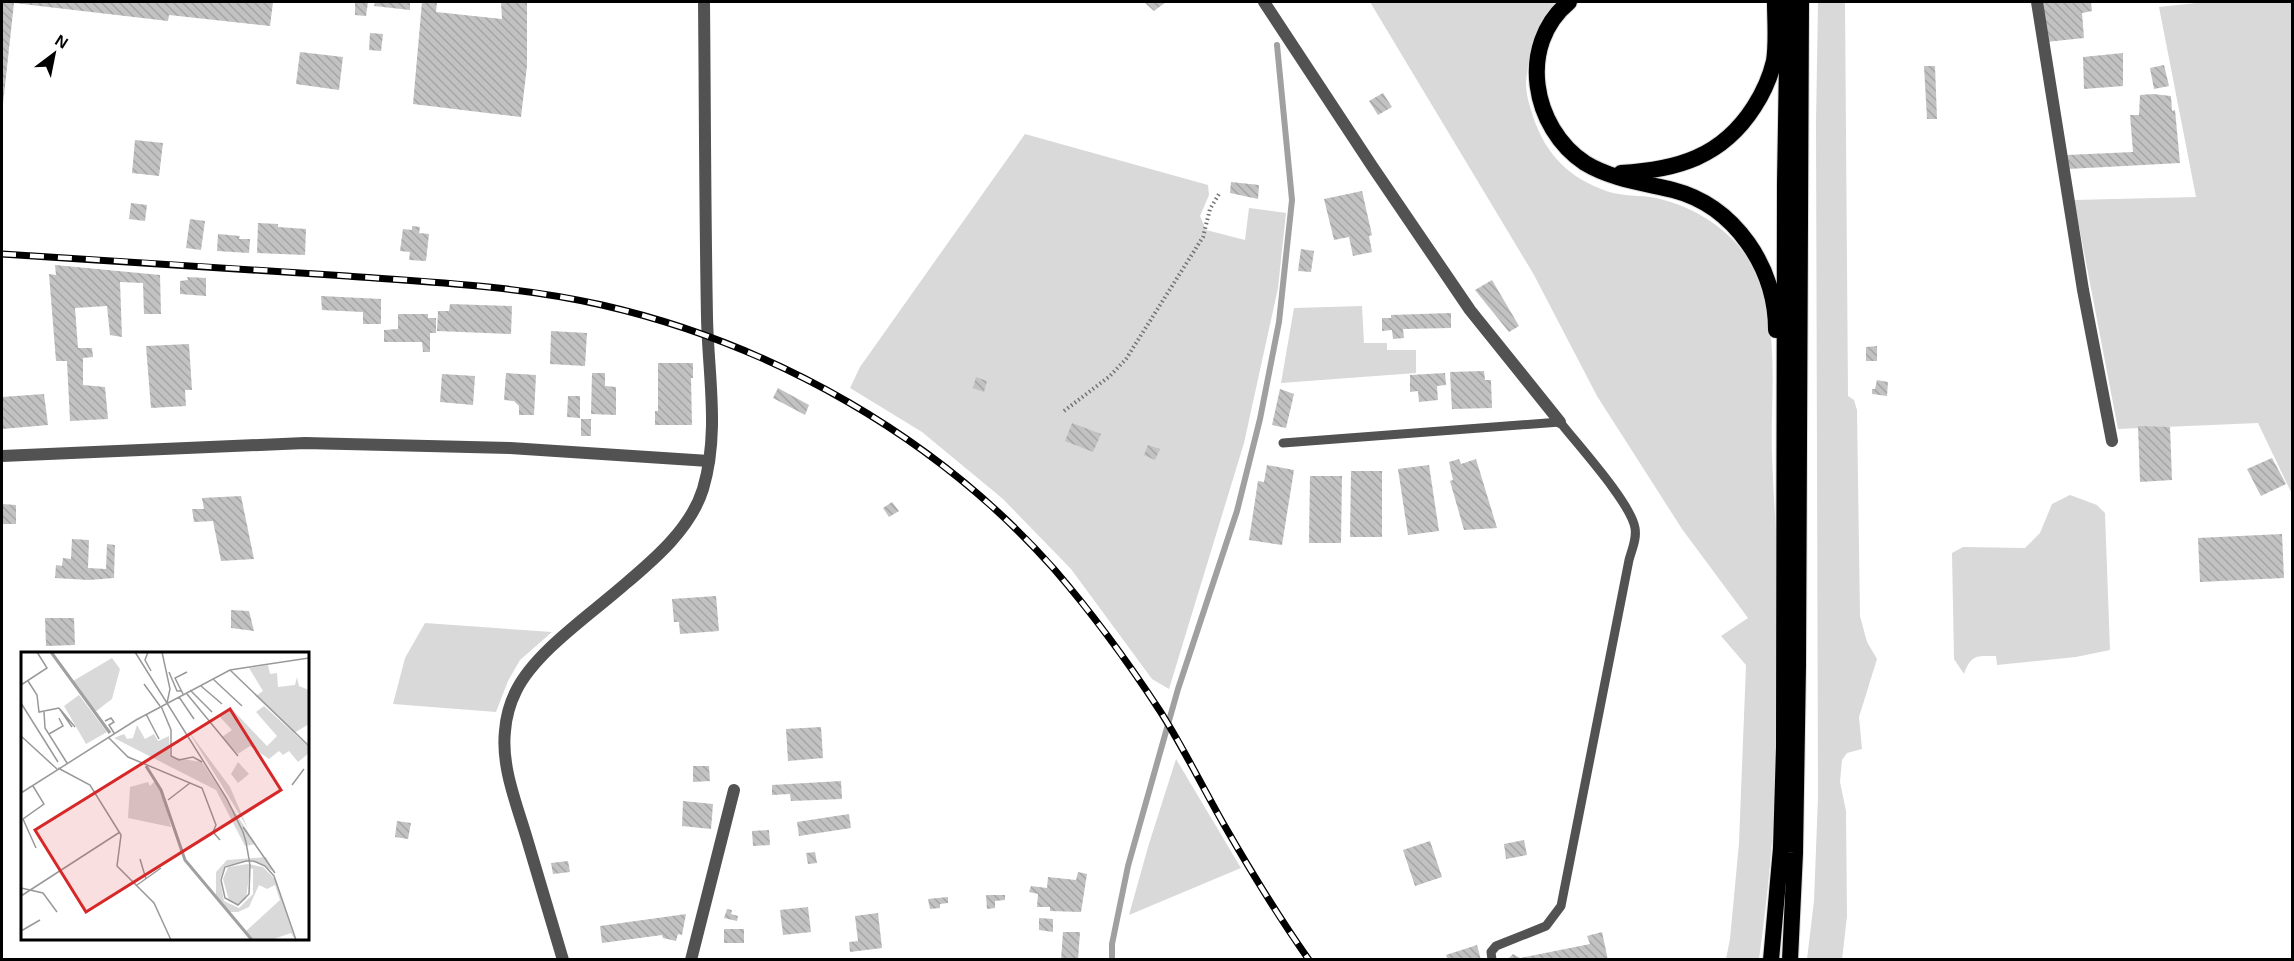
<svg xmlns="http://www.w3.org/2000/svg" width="2294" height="961" font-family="Helvetica,sans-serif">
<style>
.green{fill:#d9d9d9}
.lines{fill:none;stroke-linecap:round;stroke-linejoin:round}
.stream{stroke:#a0a0a0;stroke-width:6}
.building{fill:url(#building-back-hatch)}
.trunk-casing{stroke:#dbdbdb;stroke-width:18}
.path{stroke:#747474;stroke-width:4;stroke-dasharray:1.5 3;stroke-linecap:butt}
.service{stroke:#525252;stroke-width:9}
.minor{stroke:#525252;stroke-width:12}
.trunk{stroke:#000;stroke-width:16}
.rail-casing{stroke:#000;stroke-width:7}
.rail{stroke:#fff;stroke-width:4.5;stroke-dasharray:14;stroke-linecap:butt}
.inset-river{fill:none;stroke:#a0a0a0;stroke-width:3}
.inset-road{fill:none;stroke:#999;stroke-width:1.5}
.view{fill:#d62828;fill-opacity:0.15;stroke:#d62828;stroke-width:3}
.inset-edge{fill:none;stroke:#000;stroke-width:3}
</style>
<defs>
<pattern id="building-back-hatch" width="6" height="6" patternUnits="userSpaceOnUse" patternTransform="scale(1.5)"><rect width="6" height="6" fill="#c2c2c2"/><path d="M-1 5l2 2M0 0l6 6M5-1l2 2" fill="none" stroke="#a5a5a5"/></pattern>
</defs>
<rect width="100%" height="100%" fill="#fff"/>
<g class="green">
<path d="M1370 2H1556C1535 26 1529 52 1526 83 1526 93 1528 100 1531 110 1542 148 1563 174 1601 189 1617 196 1633 195 1650 197 1692 204 1736 231 1755 271 1781 329 1770 394 1772 456 1774 512 1779 567 1781 622 1782 650 1780 678 1779 706 1777 791 1771 875 1759 959H1726L1730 939 1739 843 1746 665 1721 636 1748 618 1682 529 1597 396 1534 275Z"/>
<polygon points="1818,2 1845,2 1848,396 1854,400 1857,410 1860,616 1867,642 1877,659 1859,717 1862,749 1847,753 1842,760 1840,782 1846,811 1847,916 1842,960 1807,959 1814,901 1818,797 1816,122"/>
<polygon points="2206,2 2292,2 2292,494 2258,423 2118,429 2074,200 2196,197 2159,7"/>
<polygon points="1025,134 1208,185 1209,195 1200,216 1206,230 1245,240 1249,208 1286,213 1278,288 1244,443 1169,689 1152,679 1071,569 1003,499 922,432 850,388 860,367"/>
<polygon points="1362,306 1364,343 1387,343 1387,350 1416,350 1416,373 1281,383 1294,308"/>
<path d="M2070 495 2097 505 2105 513 2110 650 2076 657 1997 665 1996 656C1977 656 1971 654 1964 674L1954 659 1952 553 1963 547 2025 548 2040 533 2052 504Z"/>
<polygon points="425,623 552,632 520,660 508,681 496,712 393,704 405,658"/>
<polygon points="1176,759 1241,868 1129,915 1148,847"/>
</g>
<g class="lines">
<polyline class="stream" points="1112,960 1112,944 1128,866 1178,689 1237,511 1260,419 1279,322 1292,200 1277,45"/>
</g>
<g class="building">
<polygon points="2,2 273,2 270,26 169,15 168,21 14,3 3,104"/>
<polygon points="355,2 368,2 366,16 355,15"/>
<polygon points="375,2 410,2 410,10 374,6"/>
<polygon points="422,2 437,2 436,12 502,19 501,2 527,2 527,66 521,117 413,104"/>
<polygon points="1144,2 1166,2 1154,11"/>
<polygon points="2039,2 2091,2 2092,11 2082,13 2084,38 2046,42"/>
<polygon points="370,33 383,34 381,51 369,50"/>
<polygon points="300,52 343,57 339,90 296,84"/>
<polygon points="2123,53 2123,86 2084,89 2083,57"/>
<polygon points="2164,65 2169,86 2154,89 2150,68"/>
<polygon points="1924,66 1935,66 1937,119 1927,119"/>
<polygon points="1383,93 1392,107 1378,115 1369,101"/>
<polygon points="2153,94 2171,96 2172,111 2175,110 2180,163 2068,169 2067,155 2133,152 2130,115 2139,115 2140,95"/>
<polygon points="135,140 163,143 159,176 132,173"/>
<polygon points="1231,182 1259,185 1258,199 1230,193"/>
<polygon points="1362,191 1372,235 1369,236 1372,252 1353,256 1349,237 1334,240 1324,199"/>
<polygon points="131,203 147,205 145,221 129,219"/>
<polygon points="190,219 205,221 201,250 186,248"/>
<polygon points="258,223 278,224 278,227 306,229 305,255 257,253"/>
<polygon points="412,226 420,227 419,233 429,234 426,261 409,260 410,252 400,251 403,229 412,230"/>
<polygon points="218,234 240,236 239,239 250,239 249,253 217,251"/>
<polygon points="1301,249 1314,251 1311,272 1298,271"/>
<polygon points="55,265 160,275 161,314 144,314 143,283 120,282 122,337 110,335 107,306 75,308 78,348 92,348 93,357 83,358 83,385 105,387 108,419 70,421 67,361 56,361 49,274 56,275"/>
<polygon points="187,277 206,278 206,296 180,294 180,281 188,280"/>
<polygon points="1492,280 1519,326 1509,332 1475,290"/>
<polygon points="321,296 381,299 381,324 363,324 363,312 322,310"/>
<polygon points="450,304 512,306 511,334 437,331 438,311 449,311"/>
<polygon points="1451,313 1451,328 1403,329 1404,338 1393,339 1392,330 1382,331 1382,318 1391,318 1391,315"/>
<polygon points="398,314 428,314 428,318 436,318 436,333 430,333 430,352 423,352 422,342 384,342 384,330 398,329"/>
<polygon points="551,331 587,333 585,366 550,364"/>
<polygon points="189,344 192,390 185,390 186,406 151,408 146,346"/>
<polygon points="1877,346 1877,361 1866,361 1866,347"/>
<polygon points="658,363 693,363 693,378 691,378 692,425 655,425 655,411 658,411"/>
<polygon points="1484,371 1485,380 1491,380 1492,408 1452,409 1450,372"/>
<polygon points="506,373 536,375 534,415 519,415 519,406 514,401 504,400"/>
<polygon points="592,373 605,373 605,386 616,387 616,415 591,414"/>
<polygon points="1445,373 1446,385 1437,386 1438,400 1419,402 1418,391 1410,392 1410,375"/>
<polygon points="442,374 475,376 473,405 440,402"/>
<polygon points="976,377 987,381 984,392 973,388"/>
<polygon points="1877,380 1888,382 1887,396 1872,394 1872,389 1875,389"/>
<polygon points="778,388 809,405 805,415 773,398"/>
<polygon points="1280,389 1294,394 1286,428 1272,425"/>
<polygon points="44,394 48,425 2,429 2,397"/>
<polygon points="568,396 580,396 580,418 567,417"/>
<rect x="581" y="419" width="10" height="17"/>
<polygon points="1072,423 1101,434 1093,452 1065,441"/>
<polygon points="2138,426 2170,427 2172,480 2140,482"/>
<polygon points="1148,445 1160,449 1155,460 1144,455"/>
<polygon points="2272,458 2286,484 2261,496 2247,469"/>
<polygon points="1459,459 1461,464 1476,459 1497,528 1464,530 1450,481 1453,480 1449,462"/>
<polygon points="1267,465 1294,470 1282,545 1249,540 1258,481 1264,482"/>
<polygon points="1429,465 1439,531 1408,535 1398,469"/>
<polygon points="1351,471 1382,471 1382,537 1350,537"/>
<polygon points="1310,476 1342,476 1341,543 1309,543"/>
<polygon points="241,496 254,559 221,561 213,521 194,522 192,509 204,509 202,498"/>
<polygon points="892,502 899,511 889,517 883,508"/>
<polygon points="2,504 16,505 16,524 2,524"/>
<polygon points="2282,534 2284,578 2200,582 2198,538"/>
<polygon points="72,539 89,540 88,568 106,569 107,544 115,545 114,578 89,580 55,578 56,565 62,566 63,558 71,559"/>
<polygon points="716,596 719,631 680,634 679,622 674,622 672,599"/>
<polygon points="231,610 249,611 254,631 231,628"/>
<polygon points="45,618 74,618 75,645 46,646"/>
<polygon points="821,727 823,758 788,761 786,729"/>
<polygon points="693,766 709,766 710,781 693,782"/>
<polygon points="841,781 842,799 791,801 790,794 772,795 772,785"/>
<polygon points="683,801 713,804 711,829 682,826"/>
<polygon points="849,814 851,828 799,836 797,822"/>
<polygon points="397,821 411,823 408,839 395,837"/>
<polygon points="769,830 770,845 753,846 752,831"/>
<polygon points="1524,840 1527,855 1506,859 1504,844"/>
<polygon points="1430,841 1442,877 1415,886 1403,850"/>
<polygon points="815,852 817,863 808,864 806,853"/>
<polygon points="568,861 570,872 553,874 551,863"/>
<polygon points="1078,872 1087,874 1081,912 1050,911 1050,907 1037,907 1038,894 1029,892 1031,886 1047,888 1048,877 1076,880"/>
<polygon points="986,895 1005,895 1005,900 995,901 995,908 987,909"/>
<polygon points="948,897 948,903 940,904 940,908 930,909 928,899"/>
<polygon points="808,907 811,932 783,935 780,910"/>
<polygon points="727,909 732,910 731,914 738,916 737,921 724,918"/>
<polygon points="878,913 882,948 850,952 849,942 858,941 855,916"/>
<polygon points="686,914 682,935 678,934 676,941 663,938 662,935 602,943 600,926"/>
<polygon points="1039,918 1053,919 1053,932 1039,930"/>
<rect x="724" y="929" width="20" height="14"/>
<polygon points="1063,932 1080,932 1078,960 1061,960"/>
<polygon points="1602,932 1608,960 1510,960 1509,958 1513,954 1520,958 1590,944 1587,936"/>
<polygon points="1477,945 1481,960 1448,960 1446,955"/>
</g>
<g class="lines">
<g class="trunk-casing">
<g id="trunk">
<path d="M1569 2C1517 45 1532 128 1585 163 1611 179 1644 183 1673 190 1735 206 1776 268 1776 330"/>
<path d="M1621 173C1677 170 1722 157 1754 107 1763 93 1770 78 1774 61 1777 42 1775 21 1775 2"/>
<polyline points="1771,960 1781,848 1784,747 1785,183 1788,2"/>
<polyline points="1790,960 1795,853 1798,665 1801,2"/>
</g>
</g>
<polyline class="path" points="1064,411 1110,376 1126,359 1203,237 1210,209 1219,194"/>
<path class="service" d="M1283 443 1560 422C1577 444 1631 503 1635 528 1637 539 1632 549 1629 560L1561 906 1546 926 1496 946 1491 952 1492 960"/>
<g class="minor">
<polyline points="1264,2 1372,166 1470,310 1560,422"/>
<polyline points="2037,2 2083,290 2112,441"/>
<polyline points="2,456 305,443 510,448 709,461"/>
<path d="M563 960C551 919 539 879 527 839 517 805 501 767 505 731 506 718 510 703 516 691 535 652 591 614 624 585 655 559 691 528 703 489 720 432 708 374 707 317 705 212 705 107 704 2"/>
<polyline points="691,960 734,790"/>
</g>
<use href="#trunk" class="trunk"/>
<g class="rail-casing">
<path id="rail" d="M2 254C117 261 232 268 347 276 432 282 519 286 602 305 773 344 937 437 1054 569 1092 613 1128 662 1160 711 1183 747 1202 786 1223 823 1250 870 1278 916 1309 960"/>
</g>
<use href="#rail" class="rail"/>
</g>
<g transform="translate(21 652)">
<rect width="288" height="288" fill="#fff"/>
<path d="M91 6 99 17 91 47 74 60 52 29ZM247 13 249 22 256 21 257 35 274 33 276 25 278 34 288 38V72L273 81 235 44 242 39 228 16ZM58 43 86 80 65 92 43 54ZM243 54 288 95V101L277 110 268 99 262 103 258 99 248 107 229 94 217 102 201 85 211 78 198 64 209 55 246 94 256 84 235 60ZM116 73 124 87 133 82 137 89 148 84 149 105 181 110 235 192 224 194 195 138 93 86 103 82 106 87 112 86ZM166 77 209 135 227 177 211 150ZM217 110 228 122 217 131 210 122ZM135 128 144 150 150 175 107 166 109 135 127 130 129 134ZM245 205 253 220 232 208 204 214 199 227 203 249 218 256 232 242V217L229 216 225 247 217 253 208 249 202 227 207 215 227 212 242 215 254 227 274 288 270 281 250 288H233L225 279 259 248 254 233 246 237 238 233 228 255 217 260H209L195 243V220L206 208Z" fill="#d9d9d9"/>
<path class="inset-river" d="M30 0 89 81M125 114 140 138 164 208 231 288"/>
<path class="inset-road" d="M114 0 206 147 222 180 225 190 228 207 229 214 228 242 217 253 204 246 200 228 204 215 225 209H232L235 210 244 214 253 224 275 288M127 0 124 8 130 19M141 0 149 37 146 51M209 18 288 94M148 20 156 39H161M192 27 221 54M7 29 16 43 18 60 38 56M123 32 139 54M0 33 26 16 16 0M180 34 201 52M169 38 191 60M162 42 154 26 166 20M166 42 217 104M158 45 173 67M0 51 37 110M140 54 150 78V104L158 108 172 105 181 110M38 56 54 75M38 56 51 75M23 60 24 76 46 111M125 62 138 87M84 69 90 66 93 70 88 73 93 81M28 82 42 74 38 66M0 84 36 117M88 86 107 105 181 136 195 173 192 180 199 188M37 116 69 133 100 183 96 214 133 251 150 288M271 133 283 117M12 134 23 152 2 167 15 196M0 141 115 68 209 18 288 6M147 148 169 131M222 175 254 221M119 207 125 227M116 233 140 216M0 236 22 241 36 260M0 244 99 180M0 279 19 268"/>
<path class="view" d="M209 57 260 138 65 260 14 178Z"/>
<rect width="288" height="288" class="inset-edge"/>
</g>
<rect width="2294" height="961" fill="none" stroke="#000000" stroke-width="6"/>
<g transform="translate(54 54) rotate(32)" stroke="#ffffff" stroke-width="4.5" paint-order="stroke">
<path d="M0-4.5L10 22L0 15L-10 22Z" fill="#000000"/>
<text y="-9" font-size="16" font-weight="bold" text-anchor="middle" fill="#000000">N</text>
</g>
</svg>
